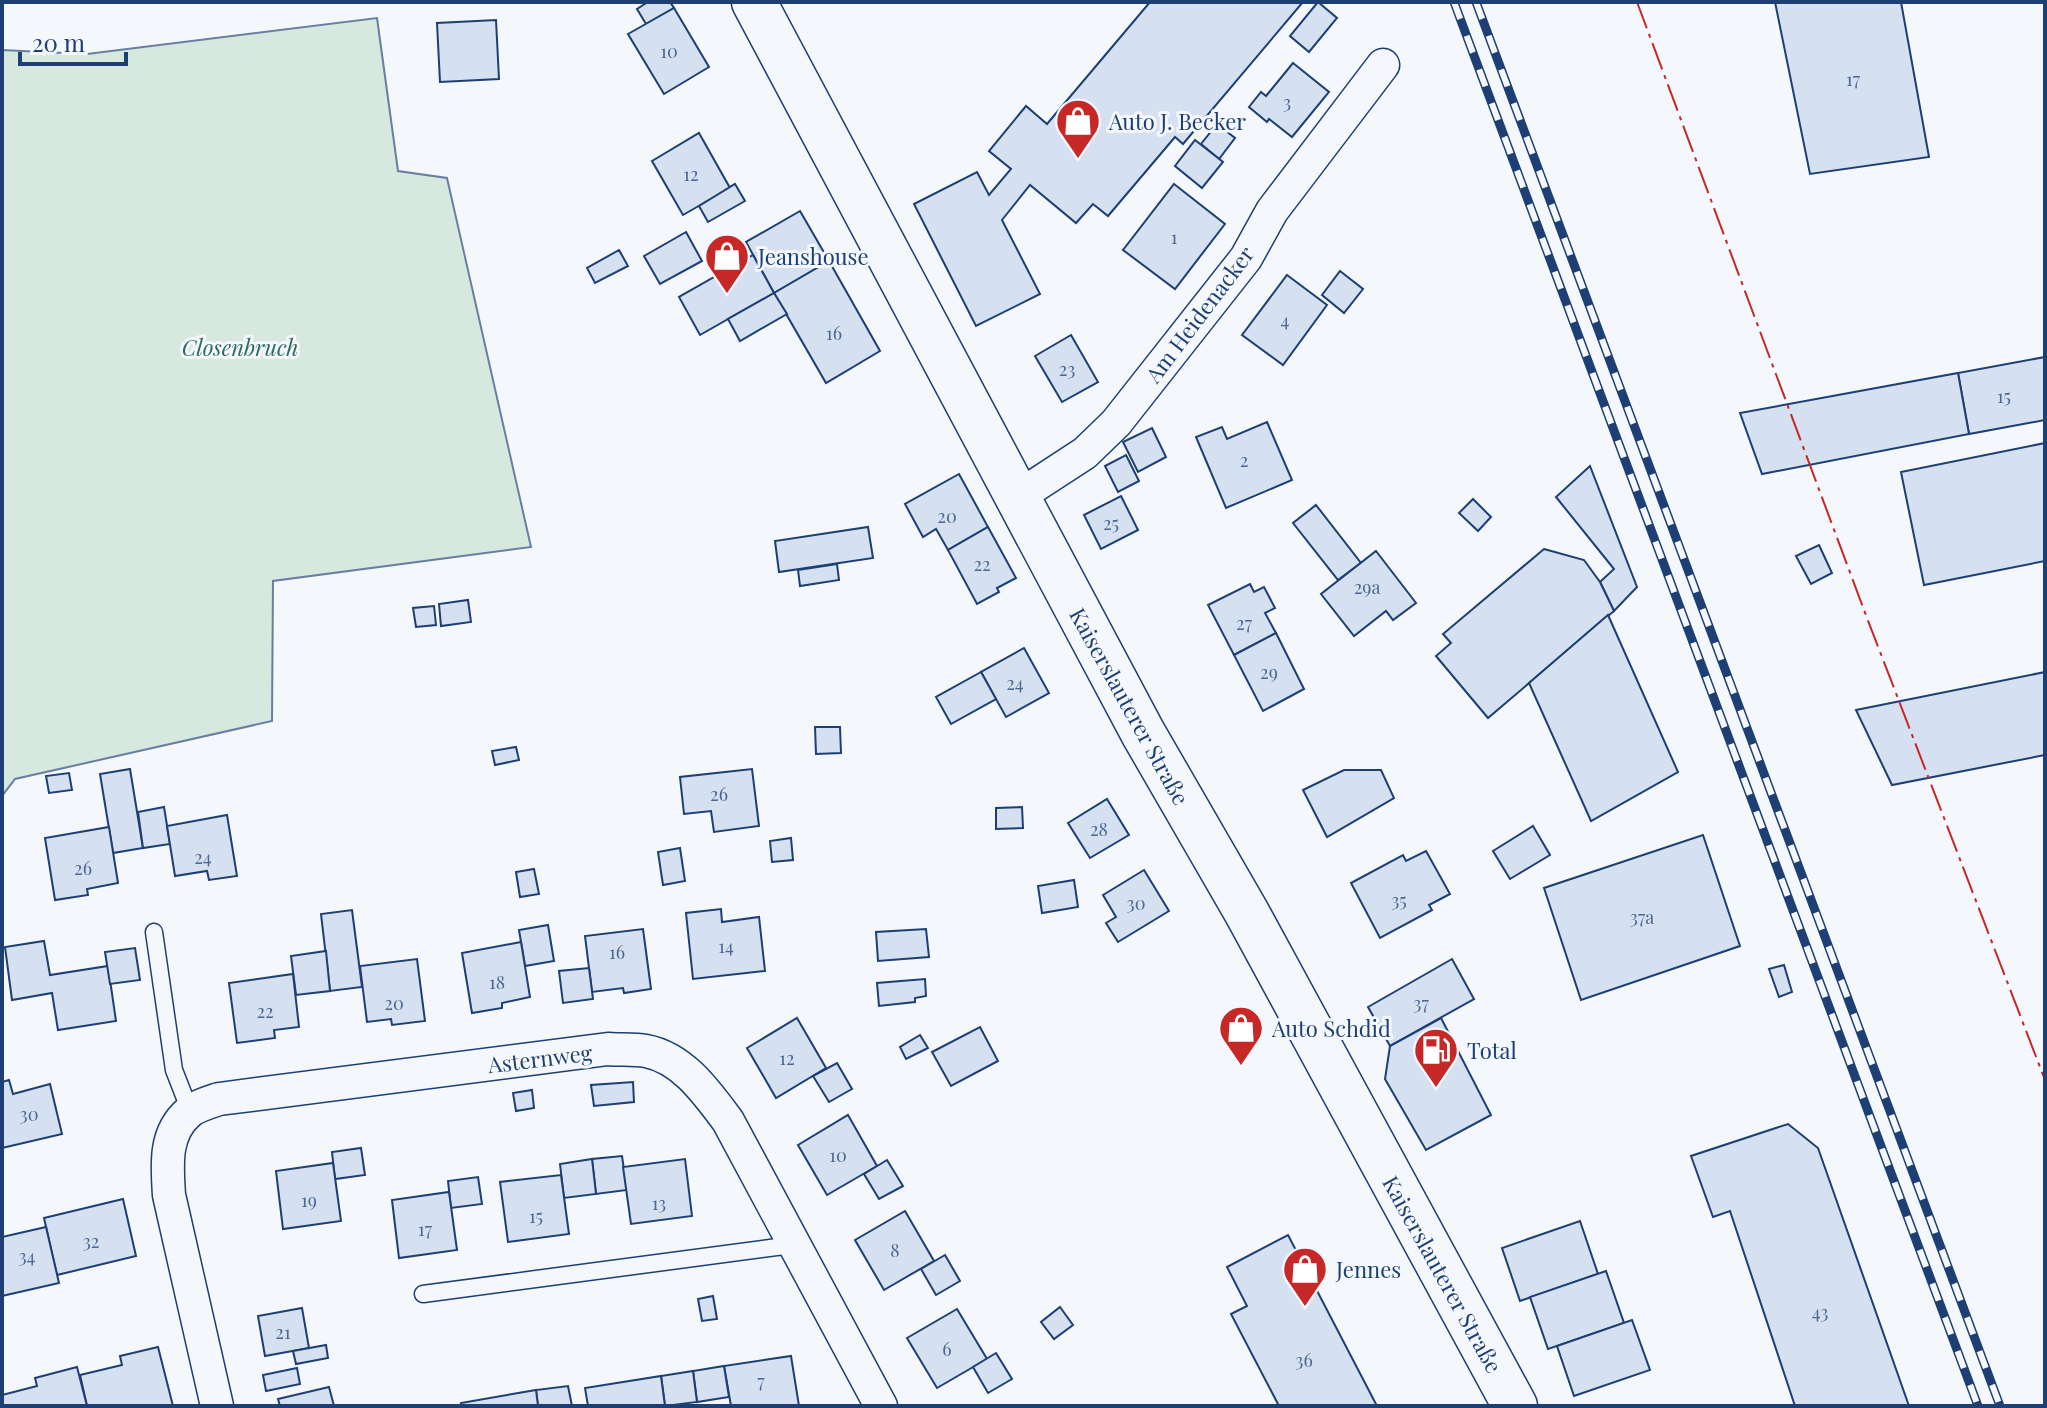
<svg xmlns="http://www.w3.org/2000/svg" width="2047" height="1408" font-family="'Playfair Display',serif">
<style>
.green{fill:#d7e8df;stroke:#687fa3;stroke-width:2}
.building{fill:#d5e0f0;stroke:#1d3f73;stroke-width:2}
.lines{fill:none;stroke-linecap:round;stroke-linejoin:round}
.lane-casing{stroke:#1d3f73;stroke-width:19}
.street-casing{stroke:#1d3f73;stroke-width:35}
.secondary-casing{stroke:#1d3f73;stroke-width:47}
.lane{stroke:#f4f7fb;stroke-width:16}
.street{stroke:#f4f7fb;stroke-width:32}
.secondary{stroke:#f4f7fb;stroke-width:44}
.rail-casing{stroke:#1d3f73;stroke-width:9}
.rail{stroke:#f4f7fb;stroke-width:6;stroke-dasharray:18;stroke-linecap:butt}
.power{stroke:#c62828;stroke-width:2;stroke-dasharray:28 6 4 6;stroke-linecap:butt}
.labels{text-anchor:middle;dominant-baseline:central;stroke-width:6;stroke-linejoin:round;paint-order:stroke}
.number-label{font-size:18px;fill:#4b6792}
.poi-label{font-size:22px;fill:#1d3f73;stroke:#f4f7fb;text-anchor:start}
.street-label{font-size:22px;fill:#1d3f73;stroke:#f4f7fb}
.park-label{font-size:22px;font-style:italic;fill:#2c6c60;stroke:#f4f7fb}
</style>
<rect width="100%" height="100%" fill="#f4f7fb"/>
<polygon class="green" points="377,18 398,171 447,178 531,547 273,581 272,721 15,779 2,796 2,50 87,54"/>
<g class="building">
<polygon points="648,2 670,2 674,8 646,24 637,9"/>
<polygon points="1150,2 1303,2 1183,144 1175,137 1108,216 1093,204 1076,223 1030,185 1002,220 1040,294 976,326 914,204 977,172 989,195 1011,169 989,151 1026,106 1047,124"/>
<polygon points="1318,2 1337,18 1309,52 1290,36"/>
<polygon points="1775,2 1901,2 1929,157 1810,174"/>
<polygon points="674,8 709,67 664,94 628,34"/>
<polygon points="496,20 499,79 440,82 437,23"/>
<polygon points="1293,63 1329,92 1292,137 1269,119 1267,122 1249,107 1261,92 1266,96"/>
<polygon points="1217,124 1235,138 1219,159 1201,144"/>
<polygon points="699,133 730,188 683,215 652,161"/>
<polygon points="1195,140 1223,162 1202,188 1175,166"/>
<polygon points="735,184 745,201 708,222 699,206"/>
<polygon points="1174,184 1225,224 1175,289 1123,250"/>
<polygon points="800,211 829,261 774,293 746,242"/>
<polygon points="686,232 702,261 660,284 644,256"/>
<polygon points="619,250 628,266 595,283 587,268"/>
<polygon points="753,255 774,293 700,335 679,297"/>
<polygon points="829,261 880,351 826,383 774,293"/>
<polygon points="1340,271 1363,289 1344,313 1322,295"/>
<polygon points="1287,275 1327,305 1283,365 1242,335"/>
<polygon points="774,293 787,314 740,341 728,319"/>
<polygon points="1071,335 1098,382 1062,402 1035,356"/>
<polygon points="2045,357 2045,420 1969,434 1958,373"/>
<polygon points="1958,373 1969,434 1762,474 1740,413"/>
<polygon points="1267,422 1292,480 1226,508 1196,437 1222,427 1227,439"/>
<polygon points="1152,428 1166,457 1138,472 1123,442"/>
<polygon points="2045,443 2045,561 1924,585 1901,472"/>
<polygon points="1126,455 1139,481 1118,492 1105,466"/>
<polygon points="1590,466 1637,587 1614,611 1600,582 1614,569 1556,497"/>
<polygon points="959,474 988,527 948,550 936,529 923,537 905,504"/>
<polygon points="1121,496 1138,530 1101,549 1084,515"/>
<polygon points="1473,499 1491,517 1478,531 1459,513"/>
<polygon points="1316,505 1361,563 1338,580 1293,523"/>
<polygon points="868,527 873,558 779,572 775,541"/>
<polygon points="988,527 1016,578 997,588 999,592 977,604 948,550"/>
<polygon points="1819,545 1832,573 1811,584 1796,556"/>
<polygon points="1544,549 1584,560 1600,582 1614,611 1488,718 1436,656 1451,643 1443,634"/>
<polygon points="1376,551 1416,603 1393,620 1386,611 1354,636 1321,594"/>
<polygon points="837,564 839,580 800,586 798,570"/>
<polygon points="1250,584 1254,592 1264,587 1275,608 1265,613 1276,633 1234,655 1208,605"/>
<polygon points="468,600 471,622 441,626 439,604"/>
<polygon points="434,606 436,625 416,627 413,608"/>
<polygon points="1608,615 1678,772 1591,821 1529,683"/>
<polygon points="1276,633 1304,689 1263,711 1234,655"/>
<polygon points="1024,648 1049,693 1006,717 981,672"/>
<polygon points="981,672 996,699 951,724 936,697"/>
<polygon points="2045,672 2045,755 1892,785 1856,710"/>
<polygon points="815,727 840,727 841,753 816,754"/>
<polygon points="516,747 519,760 495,765 492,751"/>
<polygon points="130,769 143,848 113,853 100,774"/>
<polygon points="752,769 759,826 714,832 711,811 684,814 680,777"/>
<polygon points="1344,770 1381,770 1394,798 1327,837 1303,790"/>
<polygon points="69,773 72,790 49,793 46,776"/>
<polygon points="1107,799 1129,835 1090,858 1068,823"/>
<polygon points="164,807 170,844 143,848 138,812"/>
<polygon points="1022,807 1023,828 996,829 996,808"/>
<polygon points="227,815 237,876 209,880 207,871 175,876 167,826"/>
<polygon points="1533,826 1550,855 1510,879 1493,851"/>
<polygon points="109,827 118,883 87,889 88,895 55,900 45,838"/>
<polygon points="1703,835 1740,946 1581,1000 1544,888"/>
<polygon points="791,838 793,860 772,862 770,841"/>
<polygon points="680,848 685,881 663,885 658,852"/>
<polygon points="1426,851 1450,894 1429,905 1432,910 1380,938 1351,883 1403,855 1406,861"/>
<polygon points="534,869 539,894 520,897 516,872"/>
<polygon points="1144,870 1169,911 1118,942 1106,923 1116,917 1103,895"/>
<polygon points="1074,880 1078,907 1042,913 1038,886"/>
<polygon points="721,909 722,922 759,917 765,971 693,979 686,913"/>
<polygon points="352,910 362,987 330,991 321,914"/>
<polygon points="548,925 554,961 525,966 519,930"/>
<polygon points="643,929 651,989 624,993 623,988 592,992 585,936"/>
<polygon points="926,929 929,957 878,961 876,932"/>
<polygon points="44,941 50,975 108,966 116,1021 58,1030 52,993 12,1000 5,947"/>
<polygon points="521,942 530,997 502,1003 502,1008 472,1013 462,953"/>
<polygon points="135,948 140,980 110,984 105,952"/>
<polygon points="326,951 330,991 296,995 291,956"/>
<polygon points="417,959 425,1021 392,1025 391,1019 367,1022 360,966"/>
<polygon points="1452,959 1474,999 1390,1046 1368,1007"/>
<polygon points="1784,965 1792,992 1779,997 1769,969"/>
<polygon points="589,968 593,999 563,1003 559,971"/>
<polygon points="293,974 299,1027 274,1030 275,1038 237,1043 229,983"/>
<polygon points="925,979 926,996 915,998 915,1002 879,1006 877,983"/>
<polygon points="797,1018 826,1068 776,1098 747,1048"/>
<polygon points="1441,1018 1491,1115 1426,1150 1385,1079 1390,1046"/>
<polygon points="980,1027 998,1061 951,1086 932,1052"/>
<polygon points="920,1035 928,1048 906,1059 900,1047"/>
<polygon points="837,1063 852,1089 829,1102 813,1076"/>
<polygon points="9,1080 13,1094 50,1084 62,1134 2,1148 2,1082"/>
<polygon points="633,1082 634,1102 594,1106 591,1085"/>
<polygon points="532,1090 534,1108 516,1111 513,1093"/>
<polygon points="848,1115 877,1166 827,1195 798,1145"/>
<polygon points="1788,1124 1818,1148 1909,1406 1795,1406 1730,1211 1713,1217 1691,1156"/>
<polygon points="361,1148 365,1175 335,1179 332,1152"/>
<polygon points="622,1156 627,1190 596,1194 592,1159"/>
<polygon points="592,1159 596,1194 564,1198 560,1164"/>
<polygon points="685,1159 692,1216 631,1224 623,1167"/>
<polygon points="887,1160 903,1186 879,1199 864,1174"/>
<polygon points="333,1163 341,1221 283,1229 276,1171"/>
<polygon points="561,1175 569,1234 508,1242 500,1182"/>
<polygon points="478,1177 482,1204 451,1208 448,1181"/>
<polygon points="449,1192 457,1250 399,1258 392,1200"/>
<polygon points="123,1199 136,1256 57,1275 44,1218"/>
<polygon points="905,1211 934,1261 884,1290 855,1240"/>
<polygon points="1580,1221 1598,1274 1520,1301 1502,1248"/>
<polygon points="46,1227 59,1283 2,1296 2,1237"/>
<polygon points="1288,1235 1377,1406 1279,1406 1231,1314 1247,1306 1227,1267"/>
<polygon points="945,1255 960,1281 936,1295 921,1269"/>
<polygon points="1606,1271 1624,1323 1548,1349 1530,1297"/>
<polygon points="713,1296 717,1319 702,1321 698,1299"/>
<polygon points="1060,1307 1073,1325 1054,1339 1041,1322"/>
<polygon points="302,1308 309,1348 265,1356 258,1316"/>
<polygon points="957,1309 987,1359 937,1388 907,1338"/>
<polygon points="1632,1320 1650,1370 1574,1396 1557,1346"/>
<polygon points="326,1345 328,1358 296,1364 293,1351"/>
<polygon points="158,1347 173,1406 87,1406 80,1375 122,1365 120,1356"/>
<polygon points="996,1353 1012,1379 988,1393 973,1367"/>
<polygon points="791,1356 799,1406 731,1406 724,1366"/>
<polygon points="724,1366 729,1397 697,1402 693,1371"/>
<polygon points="77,1367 87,1406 2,1406 2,1395 37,1386 35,1378"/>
<polygon points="297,1368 300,1384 266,1391 263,1375"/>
<polygon points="693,1371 697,1402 665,1406 661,1376"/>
<polygon points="661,1376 665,1406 588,1406 585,1388"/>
<polygon points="568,1386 572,1406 538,1406 536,1390"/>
<polygon points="329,1387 334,1406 280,1406 278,1399"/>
<polygon points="536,1390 538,1406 462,1406 461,1403"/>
</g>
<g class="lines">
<g class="lane-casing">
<g id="lane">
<polyline points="154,932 174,1070 190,1111"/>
<polyline points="423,1294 792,1245"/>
</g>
</g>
<g class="street-casing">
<g id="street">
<polyline points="1016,498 1085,453 1116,423 1246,258 1272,211 1383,65"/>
<path d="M217 1406 169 1195C167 1165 164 1133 189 1112 196 1106 210 1102 219 1099L608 1049C620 1050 634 1049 646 1051 683 1058 707 1093 728 1121L881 1406"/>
</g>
</g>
<g class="secondary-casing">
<polyline id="secondary" points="754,2 1143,733 1247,913 1515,1406"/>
</g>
<use href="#lane" class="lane"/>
<use href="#street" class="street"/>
<use href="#secondary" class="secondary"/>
<g class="rail-casing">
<g id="rail">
<polyline points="1454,2 1978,1406"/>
<polyline points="1476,2 2000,1406"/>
</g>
</g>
<use href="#rail" class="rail"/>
<polyline class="power" points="1637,2 1867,618 2045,1080"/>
</g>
<defs>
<g id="shop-pin" transform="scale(2.3)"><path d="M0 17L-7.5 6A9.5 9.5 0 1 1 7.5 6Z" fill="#c62828" stroke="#f4f7fb"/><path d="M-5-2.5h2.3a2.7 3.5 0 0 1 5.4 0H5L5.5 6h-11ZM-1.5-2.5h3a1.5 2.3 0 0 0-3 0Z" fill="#fff"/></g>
<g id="fuel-pin" transform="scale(2.3)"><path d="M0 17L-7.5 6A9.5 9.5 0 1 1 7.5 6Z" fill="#c62828" stroke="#f4f7fb"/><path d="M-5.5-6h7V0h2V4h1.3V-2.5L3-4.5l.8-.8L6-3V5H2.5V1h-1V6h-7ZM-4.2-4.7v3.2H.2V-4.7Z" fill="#fff"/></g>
</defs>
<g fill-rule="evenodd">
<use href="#shop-pin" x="1078" y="121"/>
<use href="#shop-pin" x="727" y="256"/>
<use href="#shop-pin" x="1241" y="1028"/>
<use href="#fuel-pin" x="1436" y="1050"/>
<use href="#shop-pin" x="1305" y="1269"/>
</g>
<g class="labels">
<g class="number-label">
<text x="669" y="51">10</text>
<text x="1853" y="79">17</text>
<text x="1287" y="102">3</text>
<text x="691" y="174">12</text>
<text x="1174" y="237">1</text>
<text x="1285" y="320">4</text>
<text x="834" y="333">16</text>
<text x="1067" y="369">23</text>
<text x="2004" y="396">15</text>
<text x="1244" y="460">2</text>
<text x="947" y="516">20</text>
<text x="1111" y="523">25</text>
<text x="982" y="564">22</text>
<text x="1367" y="587">29a</text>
<text x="1244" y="623">27</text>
<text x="1269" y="672">29</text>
<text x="1015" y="683">24</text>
<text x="719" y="794">26</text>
<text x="1099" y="829">28</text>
<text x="203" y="857">24</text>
<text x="83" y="868">26</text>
<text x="1399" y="900">35</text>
<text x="1136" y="903">30</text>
<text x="1642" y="917">37a</text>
<text x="726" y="946">14</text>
<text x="617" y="952">16</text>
<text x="497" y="982">18</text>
<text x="394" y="1003">20</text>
<text x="1421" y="1003">37</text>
<text x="265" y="1011">22</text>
<text x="787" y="1058">12</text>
<text x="29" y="1114">30</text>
<text x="838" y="1155">10</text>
<text x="309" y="1200">19</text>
<text x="659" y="1203">13</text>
<text x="536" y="1216">15</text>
<text x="425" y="1229">17</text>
<text x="91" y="1241">32</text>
<text x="895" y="1250">8</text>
<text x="27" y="1256">34</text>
<text x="1820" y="1312">43</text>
<text x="283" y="1332">21</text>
<text x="947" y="1349">6</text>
<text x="1304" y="1360">36</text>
<text x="761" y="1381">7</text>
</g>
<g class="poi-label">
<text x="1109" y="121">Auto J. Becker</text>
<text x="758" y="256">Jeanshouse</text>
<text x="1272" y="1028">Auto Schdid</text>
<text x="1467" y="1050">Total</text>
<text x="1336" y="1269">Jennes</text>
</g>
<g class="street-label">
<text transform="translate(1199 314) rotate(-53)">Am Heidenacker</text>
<text transform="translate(1130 706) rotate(61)">Kaiserslauterer Straße</text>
<text transform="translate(540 1058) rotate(-7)">Asternweg</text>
<text transform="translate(1443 1274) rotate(61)">Kaiserslauterer Straße</text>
</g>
<g class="park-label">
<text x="240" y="347">Closenbruch</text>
</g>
</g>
<rect width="2047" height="1408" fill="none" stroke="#1d3f73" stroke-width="8"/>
<path d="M20 52v12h106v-12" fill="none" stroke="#1d3f73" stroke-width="4"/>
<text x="32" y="52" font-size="24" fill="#1d3f73" stroke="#f4f7fb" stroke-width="6" paint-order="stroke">20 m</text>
</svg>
